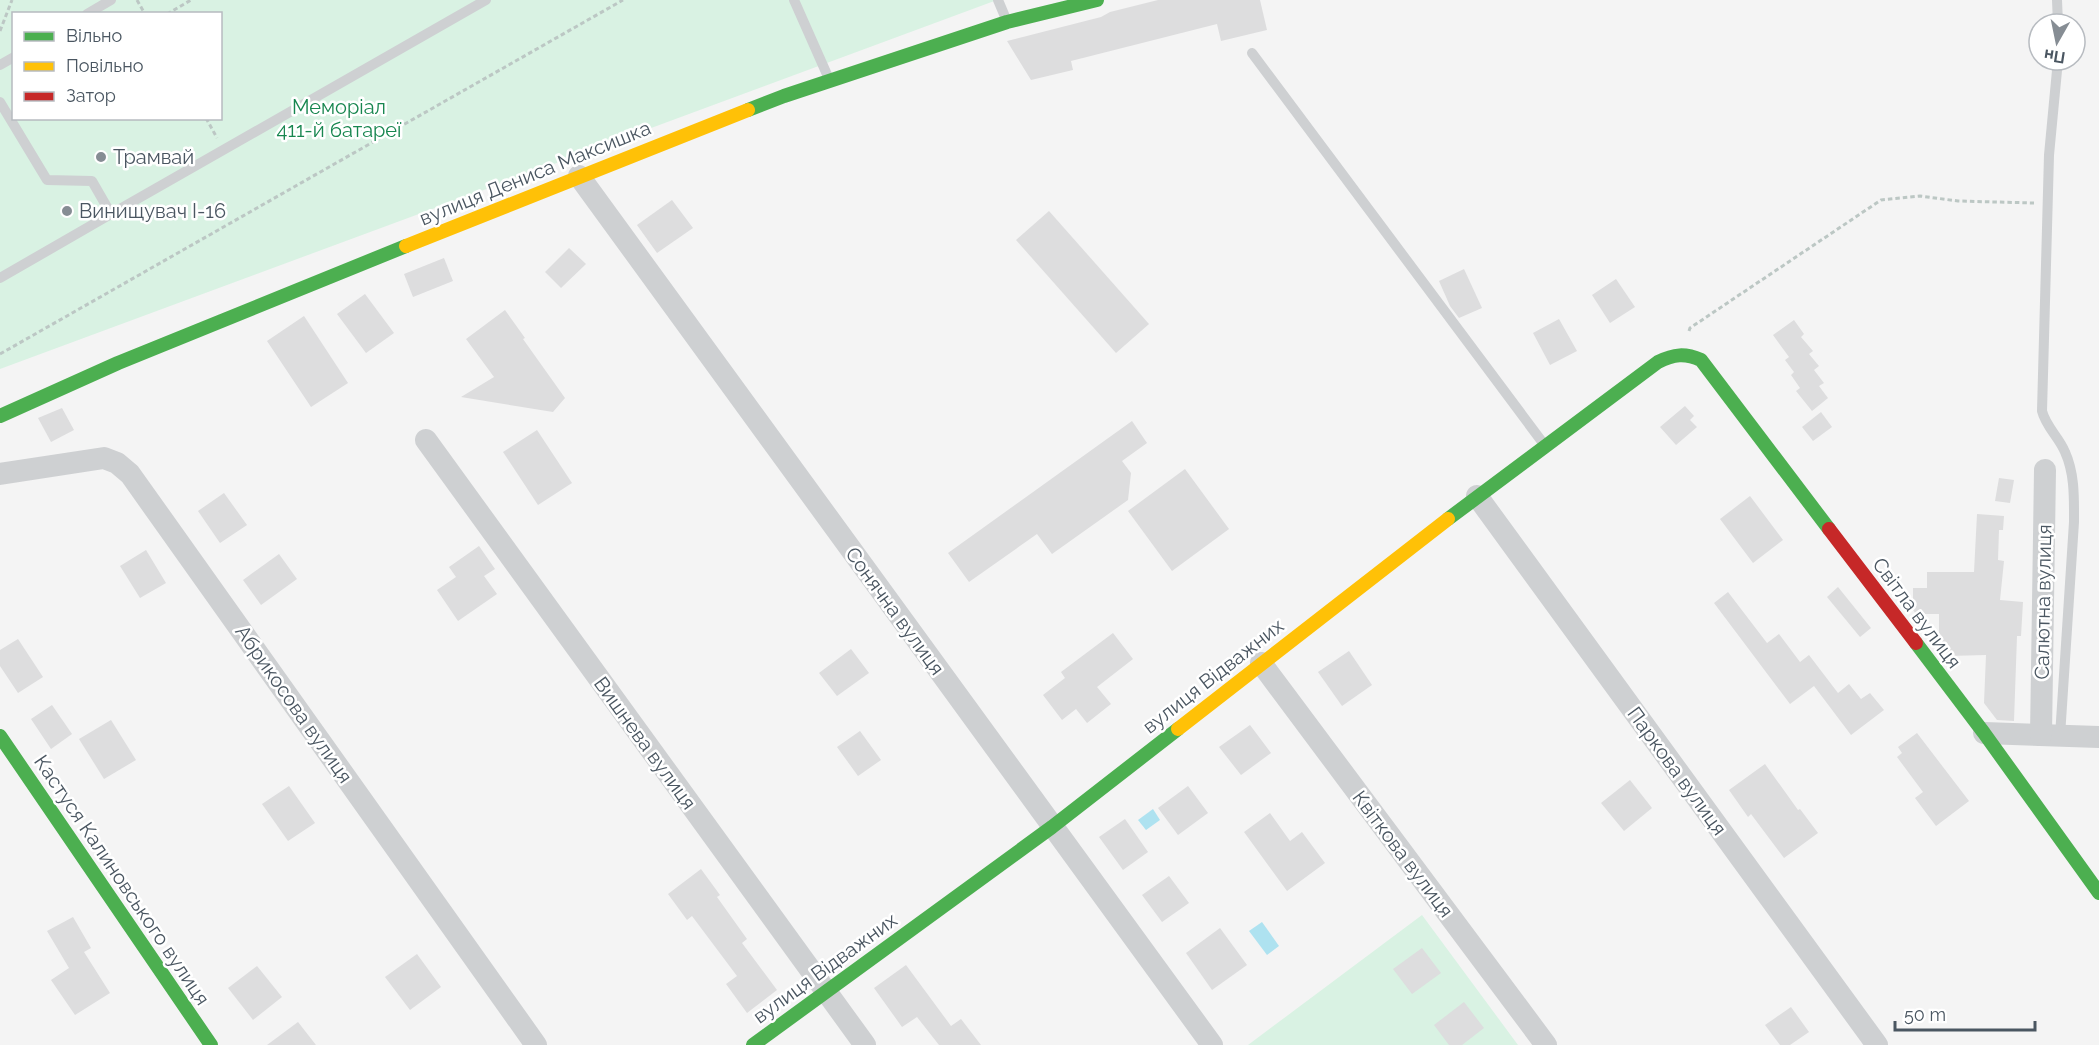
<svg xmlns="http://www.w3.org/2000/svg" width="2099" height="1045" font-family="Raleway,sans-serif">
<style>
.green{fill:#d9f2e3;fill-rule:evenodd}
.water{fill:#aee2f0}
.building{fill:#ddddde}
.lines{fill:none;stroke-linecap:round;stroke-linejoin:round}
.path{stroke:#bcc7c4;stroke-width:3;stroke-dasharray:4.5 3;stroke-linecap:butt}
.lane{stroke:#ced0d2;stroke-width:10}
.street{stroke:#ced0d2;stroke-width:22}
.fast{stroke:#4caf50;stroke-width:14}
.slow{stroke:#ffc107;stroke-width:14}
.jam{stroke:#c62828;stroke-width:14}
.poi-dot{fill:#868d94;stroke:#fff;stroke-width:2}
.labels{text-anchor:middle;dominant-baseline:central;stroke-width:5;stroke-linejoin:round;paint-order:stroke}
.park-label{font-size:20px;fill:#17864f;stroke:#fff}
.poi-label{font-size:20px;fill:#4a5661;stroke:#fff;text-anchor:start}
.street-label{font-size:20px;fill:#4a5661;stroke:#fff}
</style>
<rect width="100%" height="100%" fill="#f4f4f4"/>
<g class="green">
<path d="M0 0H997L0 369ZM14 14H220V118H14Z"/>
<polygon points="1422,915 1518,1045 1248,1045"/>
</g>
<g class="water">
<polygon points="1153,809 1160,820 1146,830 1138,820"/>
<polygon points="1262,922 1279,946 1267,955 1249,931"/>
</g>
<g class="building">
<polygon points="1158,0 1260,0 1267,30 1221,41 1217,24 1071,61 1073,70 1031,80 1007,41 1101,17 1110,12"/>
<polygon points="672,200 693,228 657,253 637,225"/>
<polygon points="1049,211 1149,324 1116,353 1016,240"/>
<polygon points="569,248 586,264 561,288 545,272"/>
<polygon points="444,258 453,281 413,297 404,274"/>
<polygon points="1464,269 1482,308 1459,318 1450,306 1439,281"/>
<polygon points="1616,279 1635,307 1610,323 1592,295"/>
<polygon points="365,294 394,333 366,353 337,314"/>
<polygon points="505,310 525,338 523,339 565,398 553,412 461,397 494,377 466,339"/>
<polygon points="304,316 348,383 311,407 267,341"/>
<polygon points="1559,319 1577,351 1550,365 1533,333"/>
<polygon points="1794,320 1804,334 1801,337 1813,351 1809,354 1819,366 1814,370 1824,383 1819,386 1828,398 1812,411 1796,391 1800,388 1791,375 1794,372 1785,360 1789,357 1773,335"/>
<polygon points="1685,406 1694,416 1690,420 1697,427 1676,445 1660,427"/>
<polygon points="62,408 74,430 51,442 38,418"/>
<polygon points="1821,412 1832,427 1813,441 1802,427"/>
<polygon points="1132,421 1147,443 1122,461 1131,473 1128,500 1052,554 1037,534 969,582 948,553"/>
<polygon points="537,430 572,483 538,505 503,452"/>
<polygon points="1185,469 1229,529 1172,571 1128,511"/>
<polygon points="1999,478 2014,480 2010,503 1995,501"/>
<polygon points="224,493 247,525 220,543 198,511"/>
<polygon points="1750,496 1783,540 1753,563 1720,519"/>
<polygon points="1977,514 2004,516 2003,530 1999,530 1998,560 2004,561 2000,600 2023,602 2021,636 2017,636 2014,721 1997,720 1984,703 1986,655 1948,656 1939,644 1939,614 1916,614 1913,610 1913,588 1927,588 1927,572 1974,572"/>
<polygon points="479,546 495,569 484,576 497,594 458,621 437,590 456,577 449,567"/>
<polygon points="146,550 166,583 140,598 120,566"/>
<polygon points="279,554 297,579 261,605 243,580"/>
<polygon points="1838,587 1871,628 1860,637 1827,597"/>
<polygon points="1728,592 1767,643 1779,634 1800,662 1809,655 1838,693 1849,684 1861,699 1870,693 1884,710 1851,735 1814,686 1790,704 1714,603"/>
<polygon points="1113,633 1133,659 1097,687 1111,704 1087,723 1076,709 1062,720 1043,695 1065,678 1061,672"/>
<polygon points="18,639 43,677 18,693 0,666 0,650"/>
<polygon points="851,649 869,673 837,696 819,673"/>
<polygon points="1349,651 1372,685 1342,706 1318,672"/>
<polygon points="52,705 72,734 51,749 31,719"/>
<polygon points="111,720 136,760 104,779 79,739"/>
<polygon points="1250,725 1271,753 1241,775 1219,747"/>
<polygon points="860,731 881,760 858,776 837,747"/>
<polygon points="1917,733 1969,801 1936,826 1915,798 1923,792 1897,757 1902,753 1898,747"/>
<polygon points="1765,764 1798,810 1800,809 1818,833 1784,858 1751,814 1748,817 1729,790"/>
<polygon points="1630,780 1652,808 1624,831 1601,803"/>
<polygon points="289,786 315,823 288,841 262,804"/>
<polygon points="1188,786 1208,813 1178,835 1158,808"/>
<polygon points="1270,813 1290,841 1302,832 1325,863 1287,891 1244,832"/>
<polygon points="1125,819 1148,852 1123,870 1099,837"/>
<polygon points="701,869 720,895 717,897 747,939 742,943 777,990 747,1013 726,984 737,976 692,916 687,920 668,894"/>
<polygon points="1169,876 1189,903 1162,922 1142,895"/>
<polygon points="73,917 91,948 84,952 110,993 75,1015 51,980 69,968 47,931"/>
<polygon points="1220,928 1247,965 1212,990 1186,953"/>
<polygon points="1422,948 1441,973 1412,994 1393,969"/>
<polygon points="417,954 441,987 410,1010 385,977"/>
<polygon points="906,965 951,1026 961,1019 981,1045 939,1045 917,1017 902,1027 874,988"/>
<polygon points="257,966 282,997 253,1020 228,988"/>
<polygon points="1464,1002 1484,1028 1462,1045 1449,1045 1434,1025"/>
<polygon points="1791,1007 1809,1032 1790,1045 1780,1045 1765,1025"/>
<polygon points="298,1022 316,1045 267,1045"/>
</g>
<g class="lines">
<g class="path">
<polyline points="137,0 145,14"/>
<polyline points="167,14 191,0"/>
<polyline points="0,31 12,0"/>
<polyline points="206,118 217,138"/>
<polyline points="1689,331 1690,328 1881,200 1920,196 1958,201 2034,203"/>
<polyline points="0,354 623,0"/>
</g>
<g class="lane">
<polyline points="794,0 829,79"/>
<polyline points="998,0 1006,19"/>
<polyline points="2057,0 2058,24"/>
<polyline points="87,14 111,0"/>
<polyline points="1252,53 1543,443"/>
<path d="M2058 60 2049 155 2042 411C2046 427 2059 437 2065 452 2075 474 2074 499 2074 522L2060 736"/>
<polyline points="0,65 14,57"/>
<polyline points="0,102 47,180 92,181 111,214 486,0"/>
<polyline points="0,278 111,214"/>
</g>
<g class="street">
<polyline points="579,176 1212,1045"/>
<polyline points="426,440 865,1045"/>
<polyline points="0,474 104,458 117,463 130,474 536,1045"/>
<polyline points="1477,496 1877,1045"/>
<polyline points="1261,663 1546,1045"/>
<polyline points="1984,733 2099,737"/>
<polyline points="2041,735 2045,470"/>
</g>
<g class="fast">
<polyline points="748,110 784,96 1007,22 1097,0"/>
<polyline points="0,416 118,363 406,246"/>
<path d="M1448 519 1658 362C1674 354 1685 353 1701 360L1829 529"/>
<polyline points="1916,643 1984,733 2099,893"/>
<polyline points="0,736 211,1045"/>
<polyline points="753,1045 1052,827 1178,729"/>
</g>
<g class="slow">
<polyline points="406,246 748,110"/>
<polyline points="1178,729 1448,519"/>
</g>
<polyline class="jam" points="1829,529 1916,643"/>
</g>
<g class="poi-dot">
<circle cx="101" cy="157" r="6"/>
<circle cx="67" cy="211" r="6"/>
</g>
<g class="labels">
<g class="park-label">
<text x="339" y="107">Меморіал<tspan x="339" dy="23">411-й батареї</tspan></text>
</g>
<g class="poi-label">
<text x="113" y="157">Трамвай</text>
<text x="79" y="211">Винищувач І-16</text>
</g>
<g class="street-label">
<text transform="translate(535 173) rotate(-22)">вулиця Дениса Максишка</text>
<text transform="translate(2043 602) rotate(-89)">Салютна вулиця</text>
<text transform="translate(895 611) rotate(54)">Сонячна вулиця</text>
<text transform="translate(1917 613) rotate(53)">Світла вулиця</text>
<text transform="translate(1213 676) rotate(-38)">вулиця Відважних</text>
<text transform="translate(294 704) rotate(55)">Абрикосова вулиця</text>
<text transform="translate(645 743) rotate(54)">Вишнева вулиця</text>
<text transform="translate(1677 771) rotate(54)">Паркова вулиця</text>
<text transform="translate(1403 854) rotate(53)">Квіткова вулиця</text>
<text transform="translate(122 880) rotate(56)">Кастуся Калиновського вулиця</text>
<text transform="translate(825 968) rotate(-36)">вулиця Відважних</text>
</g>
</g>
<rect x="12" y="12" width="210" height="108" fill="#ffffff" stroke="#b7bbc0" stroke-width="1.5"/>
<rect x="24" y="32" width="30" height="9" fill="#4caf50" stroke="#b7bbc0" stroke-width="1.5"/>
<text x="66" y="42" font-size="18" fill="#4a5661">Вільно</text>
<rect x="24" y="62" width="30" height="9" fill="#ffc107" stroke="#b7bbc0" stroke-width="1.5"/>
<text x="66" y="72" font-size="18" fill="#4a5661">Повільно</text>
<rect x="24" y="92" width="30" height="9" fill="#c62828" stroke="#b7bbc0" stroke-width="1.5"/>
<text x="66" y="102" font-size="18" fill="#4a5661">Затор</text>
<g transform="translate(2057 42) rotate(189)"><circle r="28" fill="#ffffff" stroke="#b7bbc0" stroke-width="1.5"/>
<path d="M0-4.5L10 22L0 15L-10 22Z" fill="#868d94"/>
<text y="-9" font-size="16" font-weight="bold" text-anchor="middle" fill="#4a5661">Пн</text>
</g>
<path d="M1895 1021v9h140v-9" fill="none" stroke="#4a5661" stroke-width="3"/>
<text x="1904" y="1021" font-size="18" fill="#4a5661" stroke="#ffffff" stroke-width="4.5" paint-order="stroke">50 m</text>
</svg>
